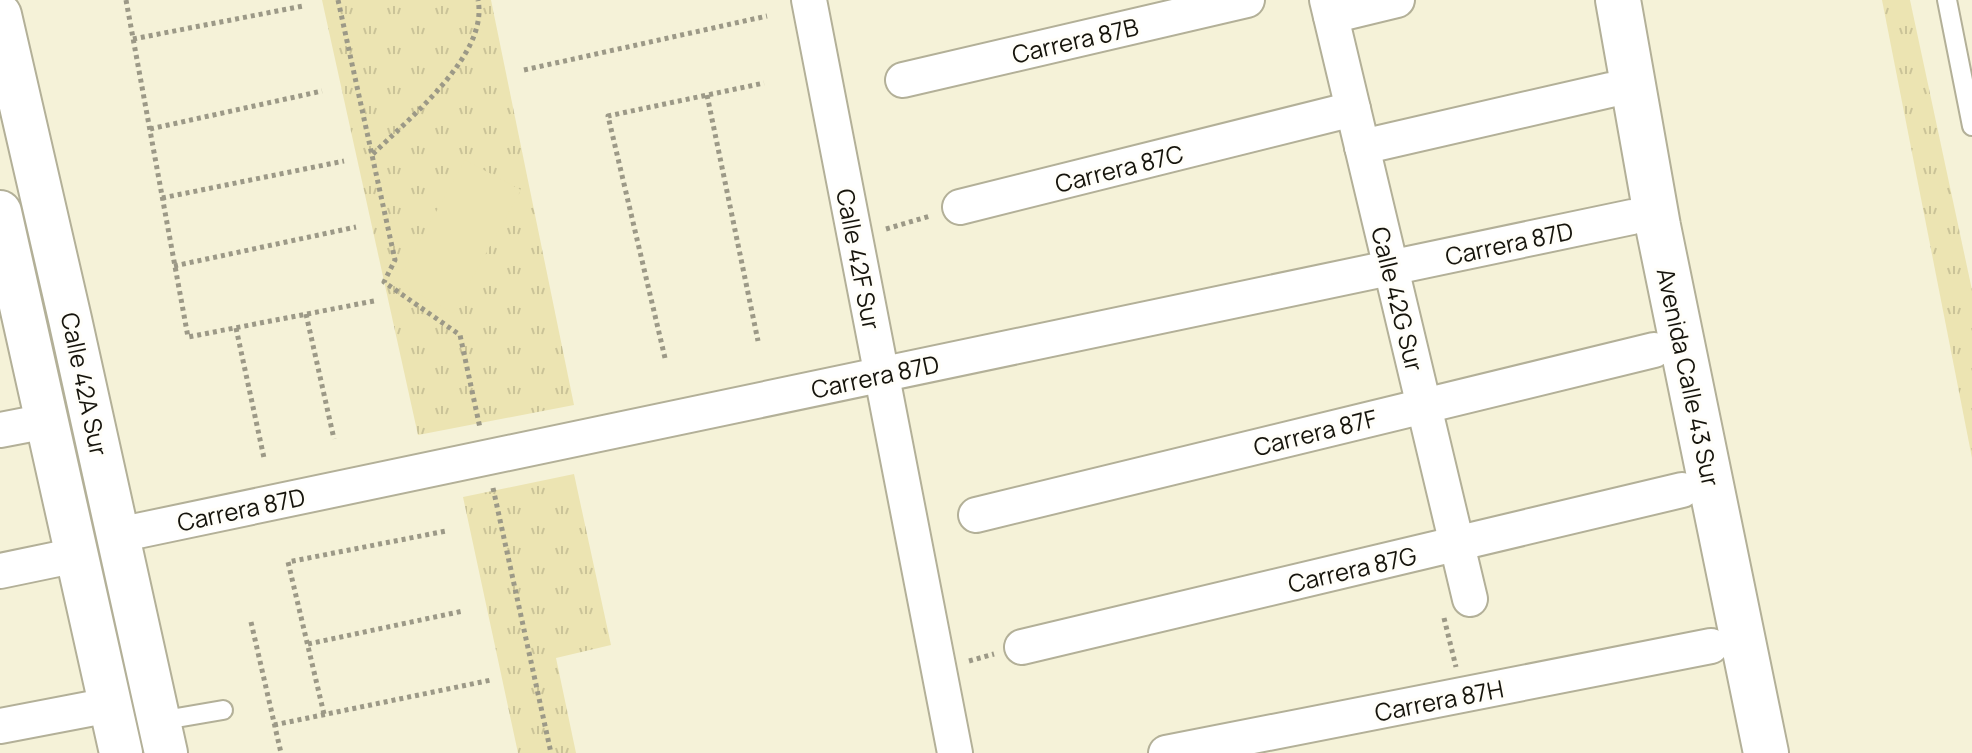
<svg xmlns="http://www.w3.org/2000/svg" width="1972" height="753" font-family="Manrope,sans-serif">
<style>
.grass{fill:url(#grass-tufts)}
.pitch{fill:#ece4b2}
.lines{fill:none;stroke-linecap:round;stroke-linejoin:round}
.service-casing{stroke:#b3b098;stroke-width:22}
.minor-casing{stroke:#b3b098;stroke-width:38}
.tertiary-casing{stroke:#b3b098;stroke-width:46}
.secondary-casing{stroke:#b3b098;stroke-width:48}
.path{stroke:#9c9987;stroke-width:5;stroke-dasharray:4 4;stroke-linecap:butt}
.service{stroke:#fff;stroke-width:18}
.minor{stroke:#fff;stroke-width:34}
.tertiary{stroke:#fff;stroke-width:42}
.secondary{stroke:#fff;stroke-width:44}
.labels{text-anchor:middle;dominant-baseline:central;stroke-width:6;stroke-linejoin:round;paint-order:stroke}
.street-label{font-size:24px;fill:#16140c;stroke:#fffef9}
</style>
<defs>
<pattern id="grass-tufts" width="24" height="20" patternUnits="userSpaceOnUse" patternTransform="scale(2)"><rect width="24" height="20" fill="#ece4b2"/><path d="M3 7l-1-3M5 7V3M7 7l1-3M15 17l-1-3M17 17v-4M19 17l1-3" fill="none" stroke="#cac398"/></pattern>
</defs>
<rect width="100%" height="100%" fill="#f5f2d8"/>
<g class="grass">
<polygon points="322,0 491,0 574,405 418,435"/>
<polygon points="1882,0 1910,0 1972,290 1972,458"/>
<polygon points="574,474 611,645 556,658 576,753 518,753 463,497"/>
</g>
<polygon class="pitch" points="465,160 521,190 453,313 397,282"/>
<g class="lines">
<g class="service-casing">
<g id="service">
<polyline points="1947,0 1972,126"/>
<polyline points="159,721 223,710"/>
</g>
</g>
<g class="minor-casing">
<g id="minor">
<polyline points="809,0 955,753"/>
<polyline points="1327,0 1470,599"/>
<polyline points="1331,16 1397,0"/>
<polyline points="903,80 1247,0"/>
<polyline points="1362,147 1610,90"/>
<polyline points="960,207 1353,109"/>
<polyline points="0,430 47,421"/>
<polyline points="976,515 1654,350"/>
<polyline points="118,535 1632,217"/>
<polyline points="0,571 77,555"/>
<polyline points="1022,647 1682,490"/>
<polyline points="0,726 110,705"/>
<polyline points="1166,753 1711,646"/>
</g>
</g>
<g class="tertiary-casing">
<g id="tertiary">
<polyline points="0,15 70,319 166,753"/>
<polyline points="0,212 121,753"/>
</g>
</g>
<g class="secondary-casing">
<polyline id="secondary" points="1618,0 1658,226 1766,753"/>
</g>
<g class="path">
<polyline points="126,0 188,337 374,301"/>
<polyline points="338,0 395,260 384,282 460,335 480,428"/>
<polyline points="133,39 303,6"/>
<polyline points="524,70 767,16"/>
<polyline points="707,95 758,341"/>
<polyline points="150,129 322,91"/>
<path d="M373 154C409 118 489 55 478 0"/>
<polyline points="162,198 344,161"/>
<polyline points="886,229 930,216"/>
<polyline points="174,266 356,227"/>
<polyline points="306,314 334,439"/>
<polyline points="236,328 264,458"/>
<polyline points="665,358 608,116 764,83"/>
<polyline points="493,488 551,753"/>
<polyline points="1444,618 1456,667"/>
<polyline points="251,622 281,753"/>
<polyline points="308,644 463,611"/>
<polyline points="969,661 994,654"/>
<polyline points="324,714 288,562 446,531"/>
<polyline points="274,725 491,680"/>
</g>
<use href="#service" class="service"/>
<use href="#minor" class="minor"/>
<use href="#tertiary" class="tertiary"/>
<use href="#secondary" class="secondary"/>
</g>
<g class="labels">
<g class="street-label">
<text transform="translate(1075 40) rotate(-13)">Carrera 87B</text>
<text transform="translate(1119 168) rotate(-14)">Carrera 87C</text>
<text transform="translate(1509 243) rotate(-12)">Carrera 87D</text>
<text transform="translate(859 259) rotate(79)">Calle 42F Sur</text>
<text transform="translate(1398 299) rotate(76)">Calle 42G Sur</text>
<text transform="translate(875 376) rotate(-12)">Carrera 87D</text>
<text transform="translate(1689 377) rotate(78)">Avenida Calle 43 Sur</text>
<text transform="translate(85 384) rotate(78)">Calle 42A Sur</text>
<text transform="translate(1315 432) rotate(-14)">Carrera 87F</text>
<text transform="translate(241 509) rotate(-12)">Carrera 87D</text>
<text transform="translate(1352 569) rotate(-13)">Carrera 87G</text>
<text transform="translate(1439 700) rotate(-11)">Carrera 87H</text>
</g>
</g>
</svg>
